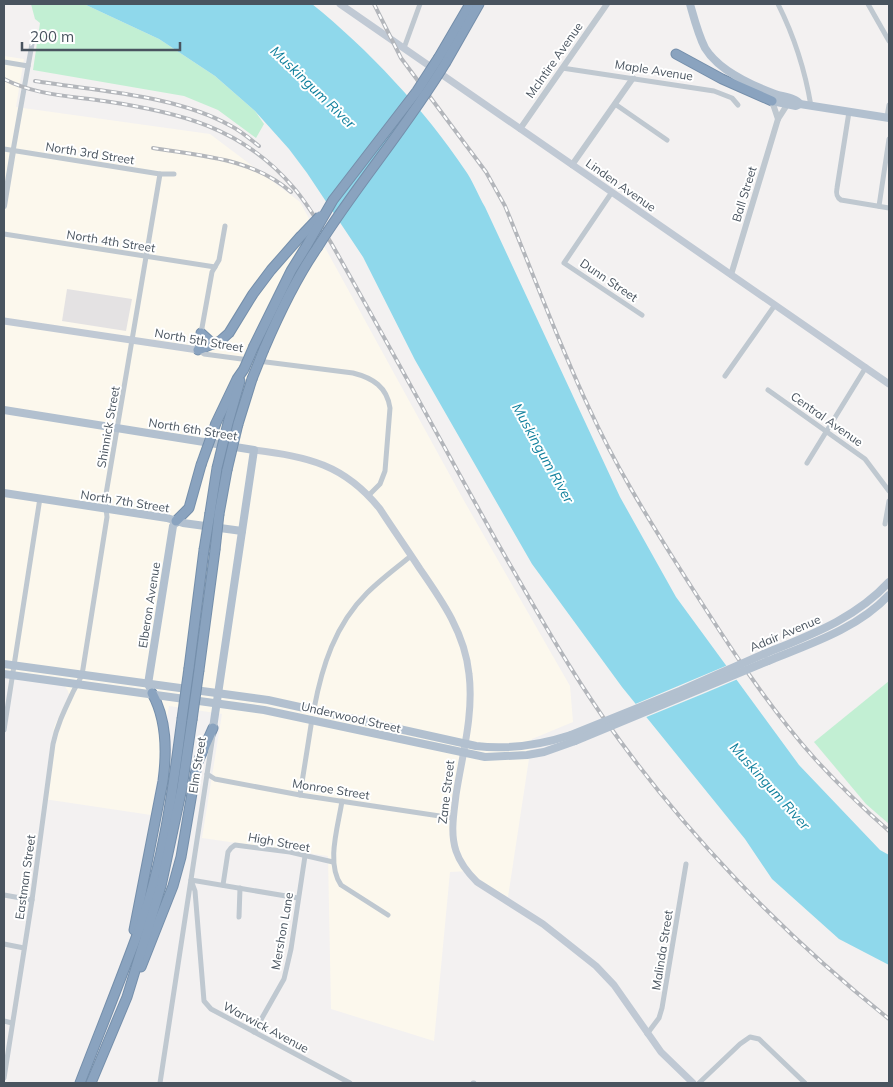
<svg xmlns="http://www.w3.org/2000/svg" width="893" height="1087" font-family="Mulish,sans-serif">
<style>
.commercial{fill:#fcf8ed}
.education{fill:#e4e2e3}
.green{fill:#c2efd3}
.water{fill:#8fd8eb}
.pier{fill:#f3f1f1}
.lines{fill:none;stroke-linecap:round;stroke-linejoin:round}
.motorway-casing{stroke:#758fab;stroke-width:11}
.minor{stroke:#bfc8d0;stroke-width:5}
.tertiary{stroke:#bfc8d0;stroke-width:6}
.secondary{stroke:#c0c9d4;stroke-width:7}
.primary{stroke:#b2c0cf;stroke-width:8}
.motorway{stroke:#8aa3bf;stroke-width:9}
.rail-casing{stroke:#b3b6bb;stroke-width:4}
.rail{stroke:#fff;stroke-width:2;stroke-dasharray:5.5;stroke-linecap:butt}
.motorway-bridge-casing{stroke:#758fab;stroke-width:11;stroke-linecap:butt}
.primary-bridge{stroke:#b2c0cf;stroke-width:8}
.motorway-bridge{stroke:#8aa3bf;stroke-width:9}
.labels{text-anchor:middle;dominant-baseline:central;stroke-width:4;stroke-linejoin:round;paint-order:stroke}
.street-label{font-size:12px;fill:#49545f;stroke:#fff}
.water-label{font-size:14px;font-style:italic;fill:#0f7f9c;stroke:#fff}
</style>
<rect width="100%" height="100%" fill="#f3f1f1"/>
<polygon class="commercial" points="4,56 24,59 16,107 210,134 300,202 463,499 570,686 573,722 532,739 508,897 484,884 470,871 450,872 434,1041 331,1009 328,856 202,838 222,714 169,706 151,815 44,799 54,727 69,695 68,691 64,685 4,676"/>
<polygon class="education" points="67,289 132,299 126,331 62,321"/>
<g class="green">
<polygon points="31,4 84,4 159,39 215,76 255,111 264,124 256,138 218,110 184,96 33,70 40,23 35,19"/>
<polygon points="889,681 889,824 866,804 814,742"/>
</g>
<path class="water" d="M84 4H312C368 49 425 110 465 170 473 181 478 195 485 207L620 497 676 597 799 765 880 850 889 855V965L839 939 772 879 745 839 622 687 532 564 415 360 363 257 307 173 289 149 255 111 215 76 159 39Z"/>
<polygon class="pier" points="728,665 738,679 705,693 644,718 633,705"/>
<g class="lines">
<g class="motorway-casing">
<g id="motorway">
<polyline points="676,54 722,79 772,101"/>
<polyline points="439,57 470,4"/>
<polyline points="446,62 479,4"/>
<polyline points="201,333 213,344"/>
<polyline points="254,346 291,271 307,245"/>
<path d="M264 349C279 314 295 280 317 248"/>
<polyline points="198,350 220,341 229,333 253,294 271,270 300,237"/>
<polyline points="216,423 237,379 244,369"/>
<polyline points="228,423 240,381"/>
<polyline points="238,424 252,379"/>
<polyline points="210,513 217,468"/>
<polyline points="219,514 227,470"/>
<polyline points="176,521 189,508 201,465"/>
<polyline points="189,668 204,550"/>
<polyline points="199,670 215,550"/>
<path d="M134 930 163 781C167 751 167 720 152 693"/>
<polyline points="141,967 173,886 181,857 197,764 213,728"/>
<path d="M80 1083C100 1031 121 979 140 927 164 860 173 788 182 719"/>
<polyline points="91,1083 127,997 161,886 182,788 192,720"/>
</g>
</g>
<g class="minor">
<path d="M778 4C794 36 805 70 811 106"/>
<polyline points="868,4 889,41"/>
<polyline points="404,48 420,4"/>
<polyline points="4,62 28,66"/>
<polyline points="562,68 714,91 732,98 738,105"/>
<polyline points="615,104 667,140"/>
<path d="M849 112 837 188C836 193 836 197 841 200L889 208"/>
<polyline points="887,117 889,105"/>
<polyline points="4,149 160,174 174,174"/>
<polyline points="13,151 32,44"/>
<polyline points="612,192 564,263 642,315"/>
<polyline points="879,206 889,139"/>
<polyline points="225,226 219,260 212,272 198,350 204,354 249,360"/>
<polyline points="4,234 215,267"/>
<path d="M258 361 353 373C373 378 387 387 390 408L385 471 380 484 369 495"/>
<polyline points="725,376 775,305"/>
<polyline points="768,390 865,459 889,491"/>
<polyline points="807,463 866,367"/>
<polyline points="885,524 889,501"/>
<path d="M314 709C322 666 335 625 367 593 381 579 396 568 411 556"/>
<polyline points="4,730 40,498"/>
<polyline points="207,774 215,779 300,795 453,818"/>
<polyline points="300,795 312,719"/>
<path d="M342 801C338 827 326 863 341 885L388 915"/>
<polyline points="223,885 228,852 231,848 235,845 290,852 333,862"/>
<polyline points="4,895 32,900"/>
<polyline points="298,898 191,880 195,891 204,1001 211,1009 350,1083"/>
<polyline points="239,917 240,888"/>
<polyline points="4,944 24,948"/>
<polyline points="4,1021 12,1023"/>
<polyline points="254,1032 284,979 291,949 305,856"/>
<polyline points="647,1034 659,1018 662,1008 686,864"/>
<path d="M4 1078 32 900 53 744C57 725 65 709 73 692 76 686 79 681 82 675L107 517 105 500 160 174"/>
<polyline points="160,1083 213,735"/>
<polyline points="473,1083 474,1083"/>
<polyline points="699,1083 740,1044 750,1037 759,1039 805,1083"/>
</g>
<g class="tertiary">
<polyline points="772,101 778,119"/>
<polyline points="520,129 607,4"/>
<polyline points="572,165 633,78"/>
<polyline points="4,206 13,151"/>
<polyline points="731,275 778,119 787,105"/>
</g>
<g class="secondary">
<polyline points="340,4 889,384"/>
<polyline points="4,321 198,350"/>
<path d="M254 450C308 457 344 464 380 509 393 529 407 549 420 569 443 602 465 634 469 674 474 714 462 756 456 795 454 813 450 833 456 851 460 863 468 873 477 882L543 924 596 966 614 985 661 1052 693 1083"/>
</g>
<g class="primary">
<path d="M690 4C694 18 698 34 705 48 719 71 751 85 775 94 783 97 795 97 800 104"/>
<polyline points="772,101 796,106 800,104 889,118"/>
<polyline points="4,410 254,450 213,728"/>
<polyline points="4,493 167,518 183,523 242,531"/>
<path d="M764 654C810 635 855 619 889 582"/>
<path d="M768 661C810 644 857 629 889 595"/>
<path d="M4 664 268 700 476 746C509 750 540 745 571 735"/>
<polyline points="4,674 264,710 485,757 527,755 544,752 575,741"/>
<polyline points="150,688 148,684 173,526 176,521"/>
</g>
<use href="#motorway" class="motorway"/>
<g class="rail-casing">
<g id="rail">
<path d="M374 4 401 58 486 172 505 206C533 273 558 342 589 408 615 465 647 517 680 569 722 635 764 702 816 760 839 785 864 809 889 831"/>
<path d="M4 79C35 95 70 96 104 101 178 112 242 127 293 187 308 204 318 223 330 241 387 341 441 442 497 542 531 601 564 661 603 717 681 829 782 934 889 1019"/>
<path d="M35 81C97 91 176 95 231 126 241 131 250 139 259 146"/>
<path d="M153 148C201 156 252 158 291 192"/>
</g>
</g>
<use href="#rail" class="rail"/>
<g class="motorway-bridge-casing">
<g id="motorway-bridge">
<polyline points="300,237 320,216"/>
<polyline points="307,245 333,200 417,91 439,57"/>
<path d="M317 248C357 184 407 127 446 62"/>
<polyline points="244,369 254,346"/>
<polyline points="252,379 264,349"/>
<polyline points="201,465 216,423"/>
<polyline points="217,468 228,423"/>
<polyline points="227,470 238,424"/>
<polyline points="204,550 210,513"/>
<polyline points="215,550 219,514"/>
<polyline points="182,719 189,668"/>
<polyline points="192,720 199,670"/>
</g>
</g>
<g class="primary-bridge">
<polyline points="571,735 680,691 764,654"/>
<polyline points="575,741 768,661"/>
</g>
<use href="#motorway-bridge" class="motorway-bridge"/>
</g>
<g class="labels">
<g class="street-label">
<text transform="translate(554 60) rotate(-55)">McIntire Avenue</text>
<text transform="translate(654 70) rotate(9)">Maple Avenue</text>
<text transform="translate(90 153) rotate(9)">North 3rd Street</text>
<text transform="translate(621 185) rotate(35)">Linden Avenue</text>
<text transform="translate(744 194) rotate(-73)">Ball Street</text>
<text transform="translate(111 241) rotate(9)">North 4th Street</text>
<text transform="translate(609 280) rotate(34)">Dunn Street</text>
<text transform="translate(199 340) rotate(10)">North 5th Street</text>
<text transform="translate(827 419) rotate(35)">Central Avenue</text>
<text transform="translate(108 427) rotate(-80)">Shinnick Street</text>
<text transform="translate(193 429) rotate(9)">North 6th Street</text>
<text transform="translate(125 501) rotate(9)">North 7th Street</text>
<text transform="translate(149 605) rotate(-81)">Elberon Avenue</text>
<text transform="translate(785 633) rotate(-23)">Adair Avenue</text>
<text transform="translate(351 717) rotate(13)">Underwood Street</text>
<text transform="translate(197 765) rotate(-81)">Elm Street</text>
<text transform="translate(331 789) rotate(9)">Monroe Street</text>
<text transform="translate(446 792) rotate(-83)">Zane Street</text>
<text transform="translate(279 842) rotate(10)">High Street</text>
<text transform="translate(25 877) rotate(-82)">Eastman Street</text>
<text transform="translate(282 931) rotate(-80)">Mershon Lane</text>
<text transform="translate(662 950) rotate(-81)">Malinda Street</text>
<text transform="translate(266 1027) rotate(28)">Warwick Avenue</text>
</g>
<g class="water-label">
<text transform="translate(313 87) rotate(44)">Muskingum River</text>
<text transform="translate(543 453) rotate(61)">Muskingum River</text>
<text transform="translate(770 786) rotate(48)">Muskingum River</text>
</g>
</g>
<rect width="893" height="1087" fill="none" stroke="#49545f" stroke-width="10"/>
<path d="M22 42v8h158v-8" fill="none" stroke="#49545f" stroke-width="2.5"/>
<text x="30" y="42" font-size="15" fill="#49545f" stroke="#ffffff" stroke-width="4" paint-order="stroke">200 m</text>
</svg>
